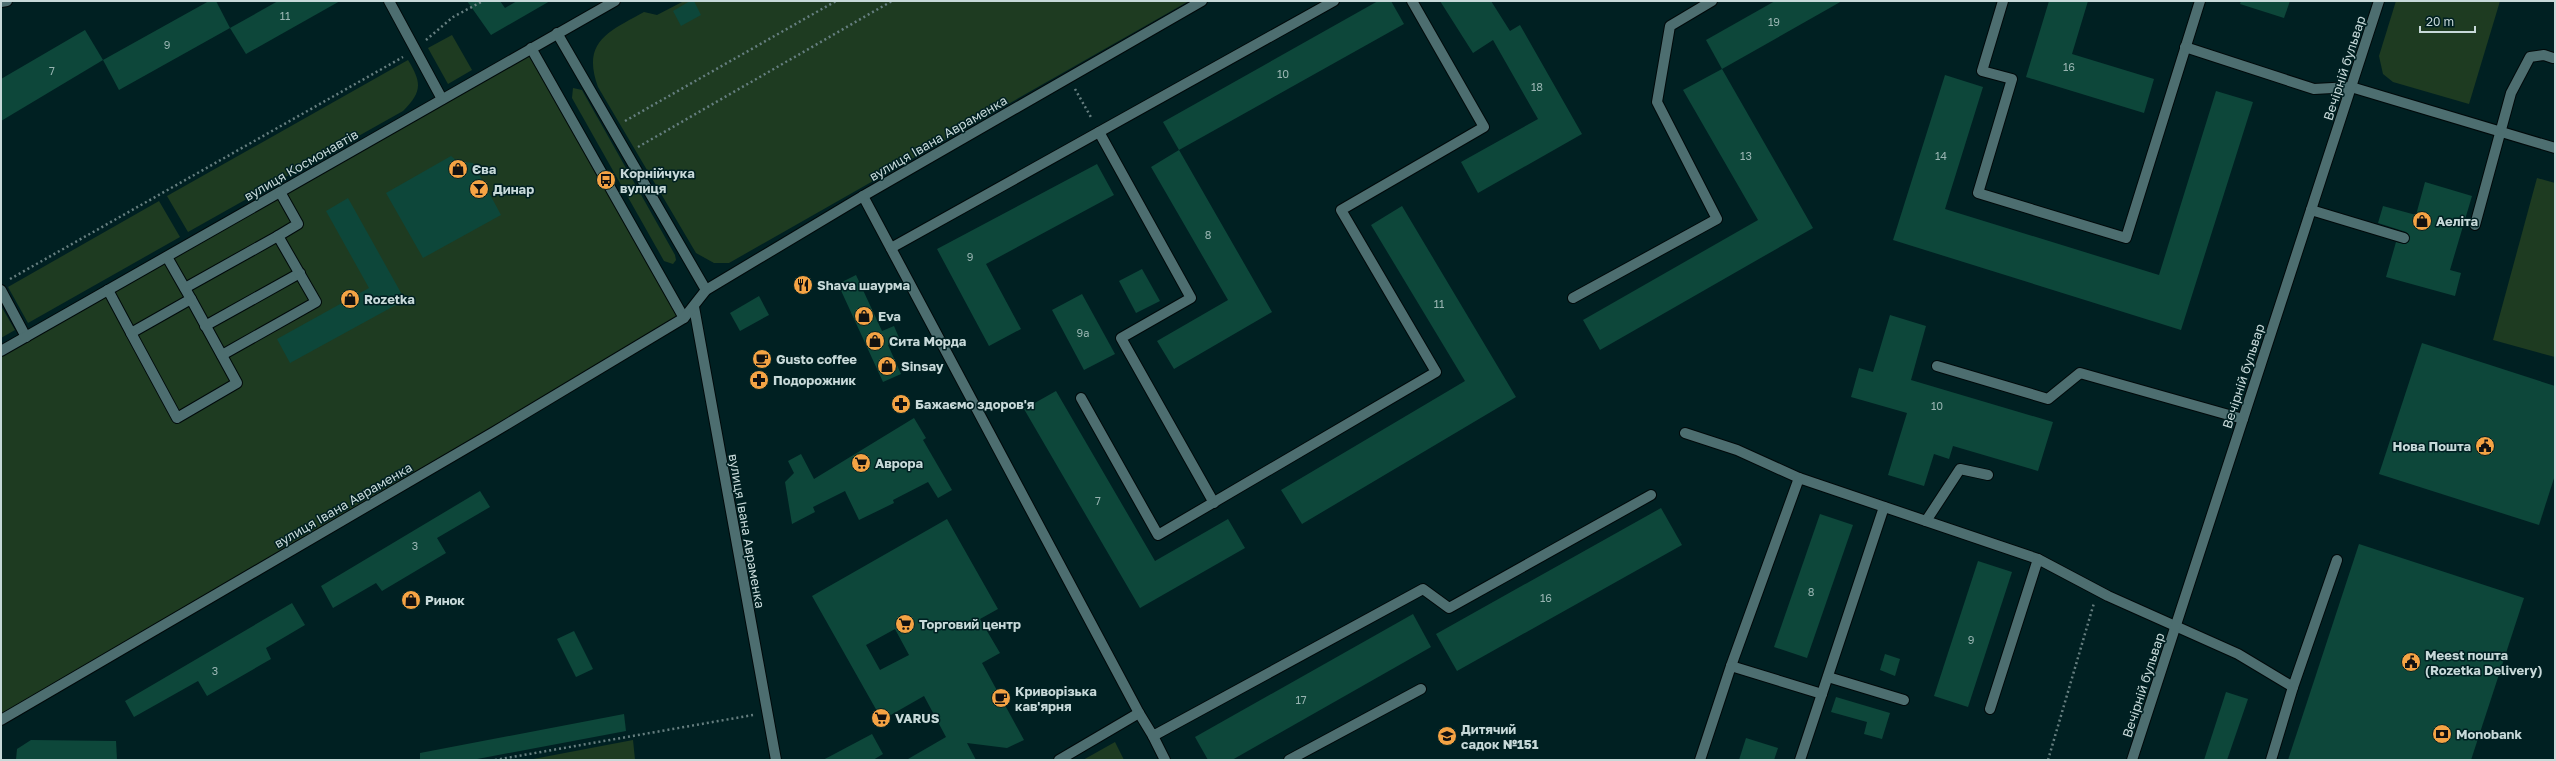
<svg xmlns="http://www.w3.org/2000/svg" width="2556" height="761" font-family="'Golos Text',sans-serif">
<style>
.green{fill:#1e3b21}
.building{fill:#0d473a;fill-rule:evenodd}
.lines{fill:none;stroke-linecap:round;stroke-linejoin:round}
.minor-casing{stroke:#00090a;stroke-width:12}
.path{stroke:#667f80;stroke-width:2.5;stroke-dasharray:2 3;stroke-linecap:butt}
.minor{stroke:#4d6e70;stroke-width:10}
.labels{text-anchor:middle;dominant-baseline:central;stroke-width:3;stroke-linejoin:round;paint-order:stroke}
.number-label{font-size:11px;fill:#98b4b1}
.street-label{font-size:13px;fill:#c7d9d9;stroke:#002022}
.poi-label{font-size:13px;font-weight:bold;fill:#c7d9d9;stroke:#002022;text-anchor:start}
</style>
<rect width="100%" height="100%" fill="#002022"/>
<g class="green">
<path d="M684 1H1189L729 263H714L696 253 598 87C581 41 610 31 644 12L657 15Z"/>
<polygon points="2396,1 2500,1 2469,104 2393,82 2383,74 2379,56"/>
<polygon points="452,35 472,70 448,84 428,48"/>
<polygon points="531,48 684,318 1,720 1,351"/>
<path d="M408 60C422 83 422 92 403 111L188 232 167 196Z"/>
<polygon points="573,88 582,90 675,255 676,260 673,264 664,261 572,98"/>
<polygon points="2537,178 2555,183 2555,357 2493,340"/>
<polygon points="159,201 180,237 28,323 8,287"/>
<polygon points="1,306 15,330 1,338"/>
<polygon points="633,740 635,760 528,760"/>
<polygon points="1115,742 1124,760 1083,760"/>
</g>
<g class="building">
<polygon points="209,1 216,1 230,28 119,90 103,60"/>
<polygon points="278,1 340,1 246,54 230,28"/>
<polygon points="467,1 500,1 505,8 517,1 550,1 491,35"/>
<polygon points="690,1 694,1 701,15 681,26 673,11"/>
<polygon points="1378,1 1391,1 1404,24 1179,150 1163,122"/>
<polygon points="1440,1 1491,1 1510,31 1520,25 1582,134 1478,193 1461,162 1538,119 1493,40 1473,53"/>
<polygon points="1775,1 1842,1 1722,69 1706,40"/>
<polygon points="2049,1 2088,1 2072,54 2154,79 2144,113 2026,77"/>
<polygon points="2241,1 2290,1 2284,18 2240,4"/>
<polygon points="85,30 103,60 1,121 1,79"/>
<polygon points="1722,69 1813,228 1600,350 1583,320 1758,220 1683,90"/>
<polygon points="1945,75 1983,87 1945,209 2159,275 2216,91 2253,102 2181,330 1893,240"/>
<polygon points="1179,150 1272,312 1174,369 1157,341 1228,300 1151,167"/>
<polygon points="451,156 457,161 473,163 501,215 423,258 386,193"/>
<polygon points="1097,164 1114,195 986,264 1021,329 989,346 937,249"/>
<polygon points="2425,182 2472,196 2450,270 2461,273 2455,296 2386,277 2396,242 2406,244 2410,237 2406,232 2378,223 2383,206 2416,215"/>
<polygon points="348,198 405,300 290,363 277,339 369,288 326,211"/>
<polygon points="1402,206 1516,397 1302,524 1281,490 1465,381 1371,225"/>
<polygon points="1142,269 1160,301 1136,313 1119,281"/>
<polygon points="856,275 882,331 894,326 900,340 888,345 901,374 883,382 838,284"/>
<polygon points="1082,294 1115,354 1084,370 1052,310"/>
<polygon points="759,296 769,315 740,331 730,313"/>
<polygon points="1890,315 1926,326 1911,380 2053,422 2038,471 1953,446 1949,459 1934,454 1924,486 1888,475 1907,413 1851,397 1859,368 1873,372"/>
<polygon points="2422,343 2555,386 2555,475 2539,525 2379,474"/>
<polygon points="1056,391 1155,561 1228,519 1245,548 1140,608 1024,409"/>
<polygon points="914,418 926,438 923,440 952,490 938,498 928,482 893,500 894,503 859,520 845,491 813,507 815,512 792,524 785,482 794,473 788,461 801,454 814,479"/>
<polygon points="480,491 490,507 437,538 446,553 382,591 376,583 333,608 321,586"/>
<polygon points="1661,508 1682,545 1457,671 1436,634"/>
<polygon points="1820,514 1853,525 1807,658 1774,647"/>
<path d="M947 519 998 609 980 619 1000 653 982 663 1024 740 1007 748 967 743 976 760 908 759 946 737 924 696 882 720 812 596ZM895 629 909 655 880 670 866 645Z"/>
<polygon points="2359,544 2524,598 2471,760 2288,760"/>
<polygon points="1978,561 2012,572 1968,707 1934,696"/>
<polygon points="292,603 305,625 266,648 271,659 207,696 198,681 134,717 125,701"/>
<polygon points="1413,614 1431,647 1232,760 1208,760 1195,737"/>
<polygon points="574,631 593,669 576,677 557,639"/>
<polygon points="1885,654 1900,659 1895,676 1880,670"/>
<polygon points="2226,692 2248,699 2227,760 2204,760"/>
<polygon points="1836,697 1890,713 1882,739 1864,734 1867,722 1831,712"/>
<polygon points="624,714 626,731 472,760 420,760 420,753"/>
<polygon points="872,734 883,754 873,760 823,760"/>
<polygon points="1746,738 1778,748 1774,760 1739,760"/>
<polygon points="31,740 116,741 117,760 16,760 17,749"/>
</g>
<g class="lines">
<g class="minor-casing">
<g id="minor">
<polyline points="389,1 442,99"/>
<polyline points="2003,1 1982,71 2012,79 1978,193 2126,238 2200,1"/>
<polyline points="1,2 7,1"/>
<polyline points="557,33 706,290"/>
<polyline points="2185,47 2314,89 2351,87 2555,148"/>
<polyline points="531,48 684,318"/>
<polyline points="1099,132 1191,298 1121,338 1214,503"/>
<polyline points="863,196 1139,713"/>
<polyline points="2311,210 2404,238"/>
<polyline points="2475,225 2511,93 2530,57 2544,55 2553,58"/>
<polyline points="891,248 1334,1"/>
<polyline points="185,288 278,236"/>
<polyline points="1,290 26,337"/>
<polyline points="108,290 131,333 191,299 167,257"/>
<polyline points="1573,298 1717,219 1657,102 1670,26 1712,1"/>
<polyline points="694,307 776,760"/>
<polyline points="205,326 300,273"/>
<polyline points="131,333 177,418 237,383 191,299"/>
<polyline points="1,351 615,1"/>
<polyline points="222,355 316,302 278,236 298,224 280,192"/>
<polyline points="1937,366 2048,399 2080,373 2243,419"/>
<polyline points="1081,398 1158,535 1436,372 1341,210 1484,127 1412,1"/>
<polyline points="1685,433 1737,450 1799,478"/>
<polyline points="1926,521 1960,469 1988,475"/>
<polyline points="1731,666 1799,478 2038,559 2108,596 2238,654 2293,687 2337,560"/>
<polyline points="1828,677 1904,700"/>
<polyline points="1990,709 2038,559"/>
<polyline points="1,720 494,432 684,318 706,290 863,196 1202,1"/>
<polyline points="1153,736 1165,760"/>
<polyline points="1059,760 1139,713 1153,736 1423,589 1449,608 1651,495"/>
<polyline points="1289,760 1421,689"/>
<polyline points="1700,760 1731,666 1822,694"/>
<polyline points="1800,760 1884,507"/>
<polyline points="2132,760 2379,1"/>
<polyline points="2271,760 2293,687"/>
</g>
</g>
<g class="path">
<polyline points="426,40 453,17 483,1"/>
<polyline points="1075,89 1092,119"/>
<polyline points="625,121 836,1"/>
<polyline points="638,147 892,1"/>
<polyline points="10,279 403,57"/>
<polyline points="495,760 753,715"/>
<polyline points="2048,760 2094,603"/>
</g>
<use href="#minor" class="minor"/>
</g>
<defs>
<g id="shop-disc" transform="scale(1)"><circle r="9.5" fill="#f4a344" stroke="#002022"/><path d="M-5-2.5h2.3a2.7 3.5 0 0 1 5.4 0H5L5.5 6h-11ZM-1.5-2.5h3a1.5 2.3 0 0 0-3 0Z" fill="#111"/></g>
<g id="bus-disc" transform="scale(1)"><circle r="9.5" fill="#f4a344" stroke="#002022"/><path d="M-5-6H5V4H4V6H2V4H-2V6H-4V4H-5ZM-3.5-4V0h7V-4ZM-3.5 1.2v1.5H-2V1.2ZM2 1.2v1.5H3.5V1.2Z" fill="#111"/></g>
<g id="bar-disc" transform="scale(1)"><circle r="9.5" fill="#f4a344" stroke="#002022"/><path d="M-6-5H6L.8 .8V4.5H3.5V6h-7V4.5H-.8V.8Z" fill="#111"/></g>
<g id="restaurant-disc" transform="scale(1)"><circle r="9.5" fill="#f4a344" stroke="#002022"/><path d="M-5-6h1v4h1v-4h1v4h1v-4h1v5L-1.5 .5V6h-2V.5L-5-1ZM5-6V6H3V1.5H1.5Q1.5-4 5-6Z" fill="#111"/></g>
<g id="cafe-disc" transform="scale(1)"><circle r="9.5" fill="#f4a344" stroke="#002022"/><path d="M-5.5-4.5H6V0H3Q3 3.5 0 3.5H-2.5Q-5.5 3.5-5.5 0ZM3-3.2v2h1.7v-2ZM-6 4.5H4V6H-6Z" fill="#111"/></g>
<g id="pharmacy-disc" transform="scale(1)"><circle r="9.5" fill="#f4a344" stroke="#002022"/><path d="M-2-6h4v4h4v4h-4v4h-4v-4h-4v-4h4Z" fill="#111"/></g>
<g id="civic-disc" transform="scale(1)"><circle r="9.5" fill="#f4a344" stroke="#002022"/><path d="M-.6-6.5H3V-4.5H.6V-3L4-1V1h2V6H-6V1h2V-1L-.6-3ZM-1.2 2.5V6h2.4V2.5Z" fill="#111"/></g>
<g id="supermarket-disc" transform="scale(1)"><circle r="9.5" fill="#f4a344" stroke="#002022"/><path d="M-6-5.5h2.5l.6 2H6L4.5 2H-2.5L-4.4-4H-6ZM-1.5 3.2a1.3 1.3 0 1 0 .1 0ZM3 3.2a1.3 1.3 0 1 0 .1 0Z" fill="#111"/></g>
<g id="bank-disc" transform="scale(1)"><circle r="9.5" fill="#f4a344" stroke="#002022"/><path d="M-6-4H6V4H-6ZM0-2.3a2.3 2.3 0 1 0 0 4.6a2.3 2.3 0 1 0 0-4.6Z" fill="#111"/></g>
<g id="school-disc" transform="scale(1)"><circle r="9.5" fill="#f4a344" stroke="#002022"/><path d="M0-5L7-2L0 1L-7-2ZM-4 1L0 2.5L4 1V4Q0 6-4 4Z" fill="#111"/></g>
</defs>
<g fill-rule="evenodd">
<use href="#shop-disc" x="458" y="169"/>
<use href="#bus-disc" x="606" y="180"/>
<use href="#bar-disc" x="479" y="189"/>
<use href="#shop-disc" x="2422" y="221"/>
<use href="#restaurant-disc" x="803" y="285"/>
<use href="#shop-disc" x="350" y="299"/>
<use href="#shop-disc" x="864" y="316"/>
<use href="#shop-disc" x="875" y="341"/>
<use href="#cafe-disc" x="762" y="359"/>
<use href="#shop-disc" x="887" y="366"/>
<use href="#pharmacy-disc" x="759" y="380"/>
<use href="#pharmacy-disc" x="901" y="404"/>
<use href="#civic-disc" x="2485" y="446"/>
<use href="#supermarket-disc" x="861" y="463"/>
<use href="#shop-disc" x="411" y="600"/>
<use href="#supermarket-disc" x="905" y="624"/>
<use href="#civic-disc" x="2411" y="662"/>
<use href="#cafe-disc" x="1001" y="698"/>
<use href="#supermarket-disc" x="881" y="718"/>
<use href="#bank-disc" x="2442" y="734"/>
<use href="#school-disc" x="1447" y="736"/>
</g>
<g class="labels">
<g class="number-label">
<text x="285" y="15">11</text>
<text x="1774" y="21">19</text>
<text x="167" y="44">9</text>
<text x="2069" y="66">16</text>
<text x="52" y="70">7</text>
<text x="1283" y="73">10</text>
<text x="1537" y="86">18</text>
<text x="1746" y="155">13</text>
<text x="1941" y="155">14</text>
<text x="1208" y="234">8</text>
<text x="970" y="256">9</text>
<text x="1439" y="303">11</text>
<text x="1083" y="332">9а</text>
<text x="1937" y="405">10</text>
<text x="1098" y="500">7</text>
<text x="415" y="545">3</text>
<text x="1811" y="591">8</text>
<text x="1546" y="597">16</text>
<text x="1971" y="639">9</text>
<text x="215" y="670">3</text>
<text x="1301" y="699">17</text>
</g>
<g class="street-label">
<text transform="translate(2344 68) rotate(-72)">Вечірній бульвар</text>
<text transform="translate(938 138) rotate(-30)">вулиця Івана Авраменка</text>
<text transform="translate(301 165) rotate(-30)">вулиця Космонавтів</text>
<text transform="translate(2243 376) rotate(-72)">Вечірній бульвар</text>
<text transform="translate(343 505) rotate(-30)">вулиця Івана Авраменка</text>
<text transform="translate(747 531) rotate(80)">вулиця Івана Авраменка</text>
<text transform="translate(2143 685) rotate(-72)">Вечірній бульвар</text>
</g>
<g class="poi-label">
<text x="472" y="169">Єва</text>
<text x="620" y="173">Корнійчука<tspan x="620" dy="15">вулиця</tspan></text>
<text x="493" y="189">Динар</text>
<text x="2436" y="221">Аеліта</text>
<text x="817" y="285">Shava шаурма</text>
<text x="364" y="299">Rozetka</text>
<text x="878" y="316">Eva</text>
<text x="889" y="341">Сита Морда</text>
<text x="776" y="359">Gusto coffee</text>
<text x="901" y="366">Sinsay</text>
<text x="773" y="380">Подорожник</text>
<text x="915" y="404">Бажаємо здоров'я</text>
<text x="2471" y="446" text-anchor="end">Нова Пошта</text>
<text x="875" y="463">Аврора</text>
<text x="425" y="600">Ринок</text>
<text x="919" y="624">Торговий центр</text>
<text x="2425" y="655">Meest пошта<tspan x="2425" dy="15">(Rozetka Delivery)</tspan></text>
<text x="1015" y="691">Криворізька<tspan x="1015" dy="15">кав'ярня</tspan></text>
<text x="895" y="718">VARUS</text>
<text x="1461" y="729">Дитячий<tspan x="1461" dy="15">садок №151</tspan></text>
<text x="2456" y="734">Monobank</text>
</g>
</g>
<rect width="2556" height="761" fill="none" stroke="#c7d9d9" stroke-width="4"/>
<path d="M2420 26v6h55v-6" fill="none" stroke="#c7d9d9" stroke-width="2"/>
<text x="2426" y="26" font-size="12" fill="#c7d9d9" stroke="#002022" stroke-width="3" paint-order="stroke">20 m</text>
</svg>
